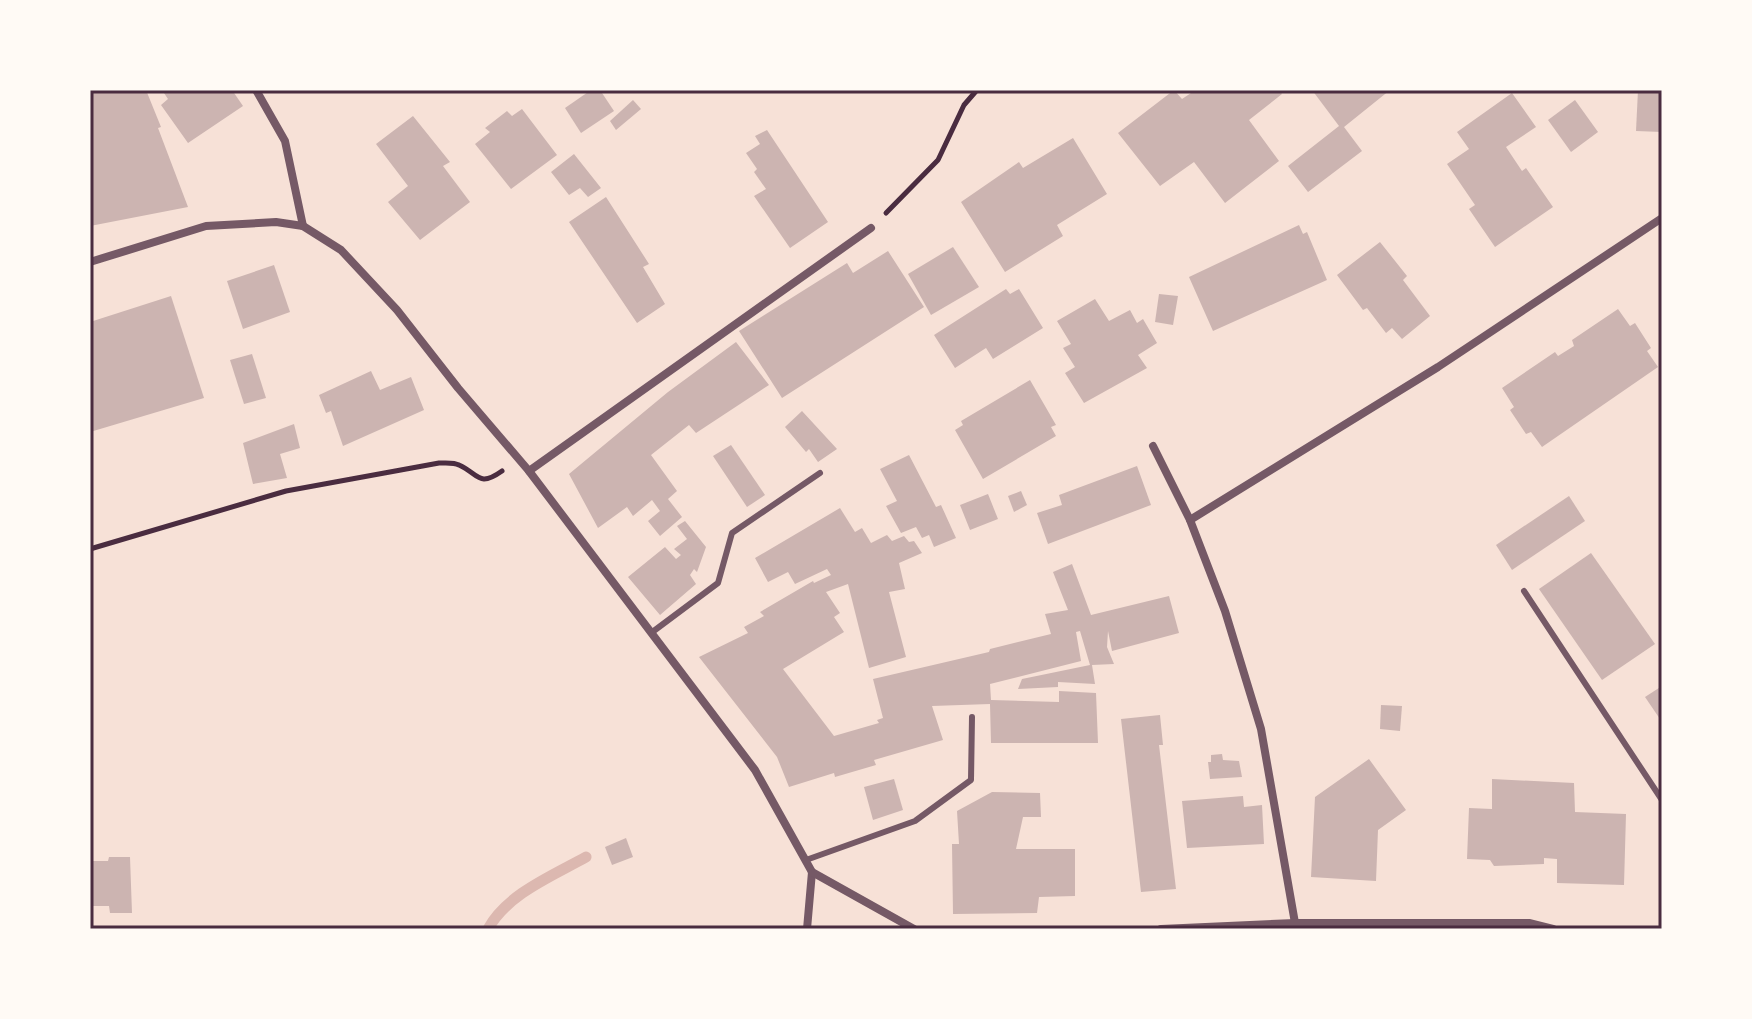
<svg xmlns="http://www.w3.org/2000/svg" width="1752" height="1019" font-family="'DM Sans',sans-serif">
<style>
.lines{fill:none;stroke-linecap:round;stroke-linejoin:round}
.stream{stroke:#dcb8b0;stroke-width:11}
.building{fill:#ccb4b1}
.path{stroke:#4a2c40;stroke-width:5}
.service{stroke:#755966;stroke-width:6}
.minor{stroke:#755966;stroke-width:8}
.neatline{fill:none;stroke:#4a2c40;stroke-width:3}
</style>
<rect width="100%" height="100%" fill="#f7e1d7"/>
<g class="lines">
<path class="stream" d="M488 929C507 894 552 876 586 857"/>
</g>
<g class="building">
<polygon points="95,90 146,90 161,127 158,128 188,207 90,226 90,92"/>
<polygon points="162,90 232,90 243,106 188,143 161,105 168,99"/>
<polygon points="591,90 600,90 614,111 581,133 565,108"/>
<polygon points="1174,90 1182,99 1191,93 1190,90 1279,90 1282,94 1249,120 1279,161 1225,203 1194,162 1160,186 1118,133"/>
<polygon points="1312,90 1390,90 1344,127 1362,151 1308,192 1288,166 1339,126"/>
<polygon points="1638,90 1662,90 1662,132 1636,131"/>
<polygon points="1512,93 1536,127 1506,147 1522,171 1526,168 1553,207 1495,247 1469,209 1475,205 1447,164 1469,149 1457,132"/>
<polygon points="633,100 641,109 616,130 610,121"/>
<polygon points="1575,100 1598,132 1571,152 1548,120"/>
<polygon points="522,109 557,155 511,189 475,144 490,132 485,128 507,111 512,116"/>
<polygon points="413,116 450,162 443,166 470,202 420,240 388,202 408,186 376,144"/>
<polygon points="767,130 828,222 790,248 754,196 766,189 754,172 757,169 746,153 760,144 755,136"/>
<polygon points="1073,138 1107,194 1057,225 1063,236 1005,272 961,202 1019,162 1023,168"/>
<polygon points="574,154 601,188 588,197 580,188 569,195 551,172"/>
<polygon points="606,197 649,264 643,267 665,304 637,323 569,222"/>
<polygon points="1299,225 1303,234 1307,232 1327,280 1213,331 1189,277"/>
<polygon points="1380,242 1407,276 1403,280 1430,316 1402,339 1392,328 1386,333 1367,308 1363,310 1337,275"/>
<polygon points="953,247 979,287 931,315 908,274"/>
<polygon points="888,251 924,307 782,398 739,331 847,263 853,273"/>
<polygon points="274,265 290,312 243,329 227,281"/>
<polygon points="1006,289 1010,294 1019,289 1043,328 993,359 986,348 955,368 934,335"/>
<polygon points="1159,294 1178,296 1173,325 1155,322"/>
<polygon points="171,296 204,398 90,432 90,322"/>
<polygon points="1095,299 1109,321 1130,310 1137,323 1143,319 1157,343 1138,355 1147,368 1084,403 1065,373 1075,367 1063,348 1071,344 1057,321"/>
<polygon points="1618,309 1630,326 1635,323 1651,348 1647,351 1658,367 1542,447 1531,432 1526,434 1510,410 1514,407 1502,388 1555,352 1558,356 1574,346 1572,340"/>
<polygon points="736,342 769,385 696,433 689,425 651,455 677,491 668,499 682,517 660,536 648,521 660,511 652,500 633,516 627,507 598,528 569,474 668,392"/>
<polygon points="252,354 266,398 244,404 230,360"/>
<polygon points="371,371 380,390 411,377 424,410 343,446 331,411 326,413 319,395"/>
<polygon points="1030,380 1056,425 1051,427 1056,436 983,479 955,430 963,425 961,421"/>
<polygon points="802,411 837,449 818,462 809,449 806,452 785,427"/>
<polygon points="294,424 300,448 280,454 287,478 253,484 243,443"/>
<polygon points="731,445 765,495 747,507 713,456"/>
<polygon points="909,455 936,507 941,505 956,538 934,547 929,535 922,538 916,527 901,533 886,506 897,501 880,469"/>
<polygon points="1137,466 1151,505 1048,544 1037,513 1062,505 1059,495"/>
<polygon points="1021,491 1027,505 1014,512 1008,496"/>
<polygon points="988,494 998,519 970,530 960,505"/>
<polygon points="1569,496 1585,521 1512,570 1496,545"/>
<polygon points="840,508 855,532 862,528 871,543 887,535 892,541 904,536 909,542 914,541 922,553 899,563 905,589 889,592 906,657 869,668 848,584 826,592 840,613 834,617 844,632 783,669 834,736 879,723 877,720 883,718 873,679 989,652 990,649 1051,634 1045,614 1068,610 1053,572 1072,564 1091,615 1169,596 1179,633 1112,651 1108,631 1107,647 1114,664 1092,665 1095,684 1058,682 1058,687 1018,689 1022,679 1090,665 1080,631 1076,632 1081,661 990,684 991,700 1059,702 1059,691 1096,693 1098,743 991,743 990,704 932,706 943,740 874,760 876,765 835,777 834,773 789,787 777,757 699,657 748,633 744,627 764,616 760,612 813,581 814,583 831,575 827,569 795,584 788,572 768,582 755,558"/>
<polygon points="685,521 706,547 697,572 694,569 690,575 696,584 660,615 628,577 665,547 676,559 681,555 674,549 687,539 677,526"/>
<polygon points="1591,553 1655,644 1602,680 1539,589"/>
<polygon points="1662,686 1662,722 1645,697"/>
<polygon points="1381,705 1402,706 1400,731 1380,729"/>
<polygon points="1160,715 1163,745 1159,745 1176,889 1141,892 1121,719"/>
<polygon points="1222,754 1223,760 1239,761 1242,777 1210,779 1208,762 1211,762 1211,755"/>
<polygon points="1369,759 1406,810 1378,830 1376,881 1311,877 1315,797"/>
<polygon points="894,779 903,810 873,820 864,787"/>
<polygon points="1492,779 1574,783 1575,812 1626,814 1624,885 1557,883 1557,859 1544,858 1544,864 1494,866 1490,860 1467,859 1469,808 1492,809"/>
<polygon points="992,792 1040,793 1041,817 1023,817 1016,849 1075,849 1075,896 1039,897 1037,913 953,914 952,844 959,844 957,811"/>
<polygon points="1243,796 1244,807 1262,805 1264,844 1187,848 1182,801"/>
<polygon points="626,838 633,857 612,865 605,847"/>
<polygon points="109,857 130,857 132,913 110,913 109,906 90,906 90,861 108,861"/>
</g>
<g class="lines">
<g class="path">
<polyline points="886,213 938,160 964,105 977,90"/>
<path d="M90 549 286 491 439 463C445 463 454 462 459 465 479 474 478 488 502 471"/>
</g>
<g class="service">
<polyline points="1524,591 1662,800"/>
<polyline points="651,633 718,583 732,533 820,473"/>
<polyline points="806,860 915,821 971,780 972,717"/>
</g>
<g class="minor">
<polyline points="256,90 285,141 303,226"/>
<polyline points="90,262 206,226 276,222 303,226 341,250 397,310 458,388 529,471 755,770 812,872 807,929"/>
<polyline points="1153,446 1190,520"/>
<polyline points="529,471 871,228"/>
<polyline points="812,872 914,929"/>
<polyline points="1295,923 1261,729 1225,611 1190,520 1438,367 1662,218"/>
<polyline points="1161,929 1295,923 1529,923 1553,929"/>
</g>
</g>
<rect width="1752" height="1019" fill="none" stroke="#fffaf5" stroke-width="184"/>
<rect x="92" y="92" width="1568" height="835" class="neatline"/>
</svg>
